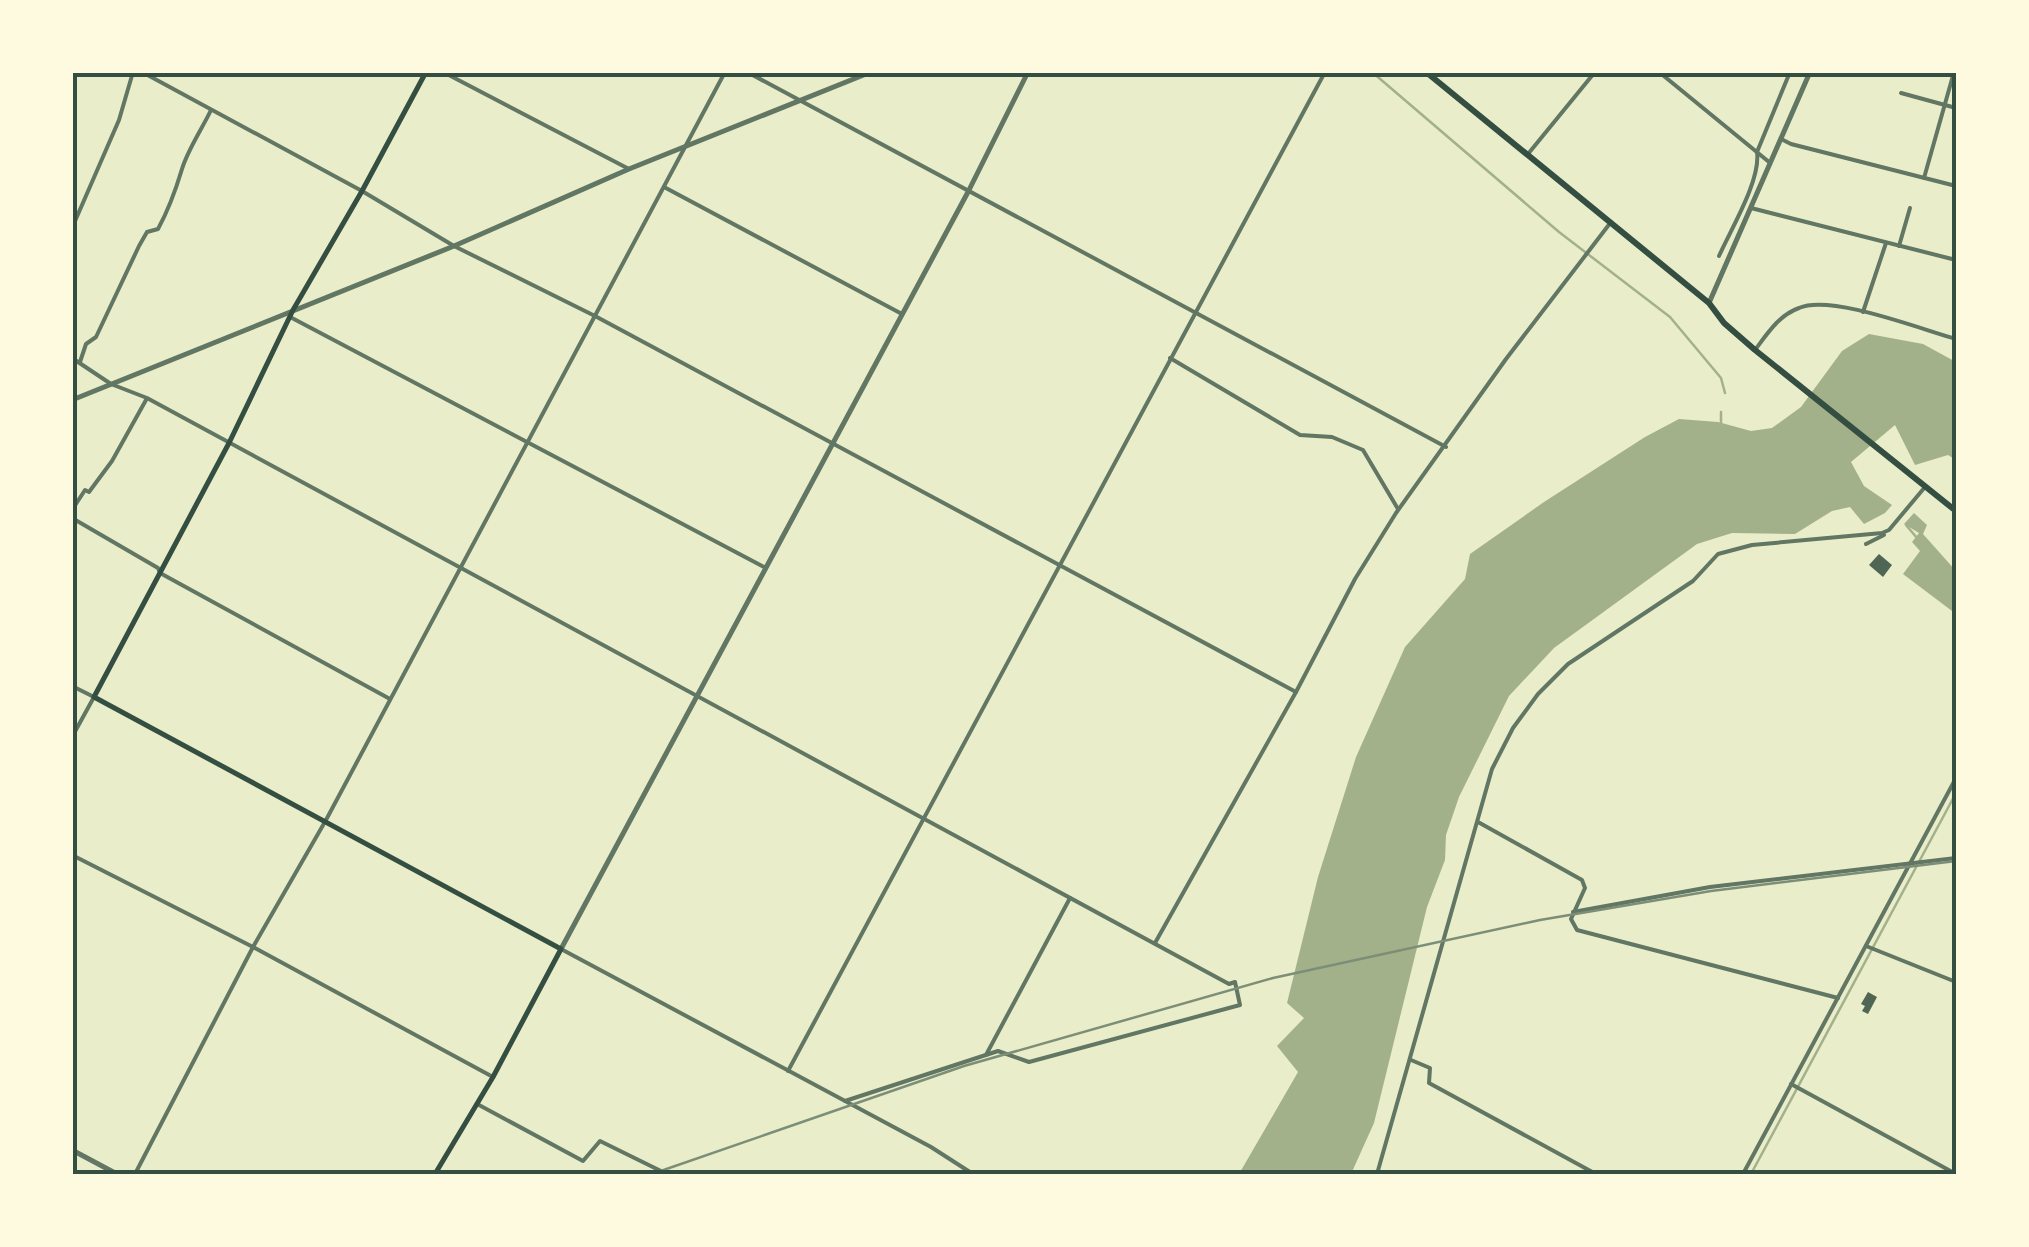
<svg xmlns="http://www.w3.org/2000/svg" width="2029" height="1247" font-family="Helvetica,sans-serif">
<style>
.water{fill:#a3b18a}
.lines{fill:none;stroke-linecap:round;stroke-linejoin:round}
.stream{stroke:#a3b18a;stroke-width:2.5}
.building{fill:#4f6655}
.minor{stroke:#617663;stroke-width:4}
.tertiary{stroke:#617663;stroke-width:5}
.secondary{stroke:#344e41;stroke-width:5}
.primary{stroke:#344e41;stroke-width:6}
.rail{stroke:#7c8e77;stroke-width:2.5}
.neatline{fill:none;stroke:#344e41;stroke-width:4}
</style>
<rect width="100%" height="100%" fill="#e9edc9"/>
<g class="water">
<polygon points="1869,334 1923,344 1956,362 1956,460 1948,455 1915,465 1895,425 1851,462 1864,486 1892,505 1885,513 1864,524 1850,507 1832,511 1795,534 1732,533 1697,544 1554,648 1509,696 1459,797 1446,835 1445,860 1427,907 1374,1123 1351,1174 1239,1174 1298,1072 1277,1046 1304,1018 1287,1003 1318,877 1356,757 1405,647 1465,579 1470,554 1544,502 1645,437 1679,419 1718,422 1751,431 1772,428 1801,407 1842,351"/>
<polygon points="1914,513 1927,525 1923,534 1956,571 1956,614 1903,574 1920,551 1912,542 1919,533 1904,524"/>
</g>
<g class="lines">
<g class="stream">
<polyline points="1372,72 1559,232 1670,317 1721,378 1725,393"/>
<polyline points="1721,412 1721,425"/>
<polyline points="1906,525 1917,538"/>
<polyline points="1751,1174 1956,793"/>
</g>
</g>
<g class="building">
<polygon points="1879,554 1892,565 1883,577 1869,565"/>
<polygon points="1868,992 1877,997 1868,1014 1862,1011 1865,1006 1861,1004"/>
</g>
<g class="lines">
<g class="minor">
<polyline points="142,72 362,191 454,246 595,316 1296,692"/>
<polyline points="443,72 629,169"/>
<polyline points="747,72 1446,447"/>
<polyline points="1659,72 1769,162"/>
<polyline points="1901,93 1956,108"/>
<polyline points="1783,140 1791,144 1956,186"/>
<polyline points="1528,154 1595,72"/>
<polyline points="1924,178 1954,72"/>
<polyline points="664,187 902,314"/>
<polyline points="1751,208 1956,260"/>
<polyline points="72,228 119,120 133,72"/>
<polyline points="1899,246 1910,208"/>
<path d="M1719 256C1731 229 1761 180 1757 152L1790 72"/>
<polyline points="1863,312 1886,243"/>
<polyline points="292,318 766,568"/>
<path d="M1755 350C1767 334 1779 315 1799 308 1831 294 1920 329 1956 339"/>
<polyline points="72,358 111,384 147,398 1229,984 1235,982 1240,1005 1029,1062 998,1051 845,1101"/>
<polyline points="1170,358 1300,435 1332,437 1363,450 1398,509"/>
<path d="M80 362 86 344 96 337 139 246 147 232 158 229C169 209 176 189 182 169 188 149 202 129 211 110"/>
<polyline points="72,510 85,490 89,492 112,461 146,400"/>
<polyline points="72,518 158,568 160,573 390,699"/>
<polyline points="1866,544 1884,535"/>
<polyline points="72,686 94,697 72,737"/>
<polyline points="1478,822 1582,880 1585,888 1571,919 1577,930 1838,998"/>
<polyline points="72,855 253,947 493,1077"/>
<polyline points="1573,912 1710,887 1956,858"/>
<polyline points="1155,943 1296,692 1355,579 1396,513 1506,359 1611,222"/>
<polyline points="1866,946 1956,982"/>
<polyline points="561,949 931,1147 973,1174"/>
<polyline points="986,1055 1070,898"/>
<polyline points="1411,1060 1430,1068 1429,1083 1596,1174"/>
<polyline points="788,1071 1325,72"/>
<polyline points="1791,1084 1956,1174"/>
<polyline points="479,1105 583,1161 600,1141 667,1174"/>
<polyline points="135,1174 253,947 326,820 725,72"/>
<polyline points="1377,1174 1492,769 1513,728 1538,694 1568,664 1693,581 1718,554 1752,545 1882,533 1889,530 1925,487"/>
<polyline points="1743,1174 1956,778"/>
</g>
<g class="tertiary">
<polyline points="1709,303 1810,72"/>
<polyline points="72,400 454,246 629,169 871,72"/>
<polyline points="561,949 968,192 1028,72"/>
<polyline points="72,1150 117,1174"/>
</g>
<polyline class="secondary" points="426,72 362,191 293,310 229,443 94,697 561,949 493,1077 435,1174"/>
<polyline class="primary" points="1426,72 1709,303 1724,323 1755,350 1956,511"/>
<polyline class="rail" points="652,1174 964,1066 1273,978 1540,920 1711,891 1956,861"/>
</g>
<rect width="2029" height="1247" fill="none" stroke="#fefae0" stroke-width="150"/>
<rect x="75" y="75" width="1879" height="1097" class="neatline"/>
</svg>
